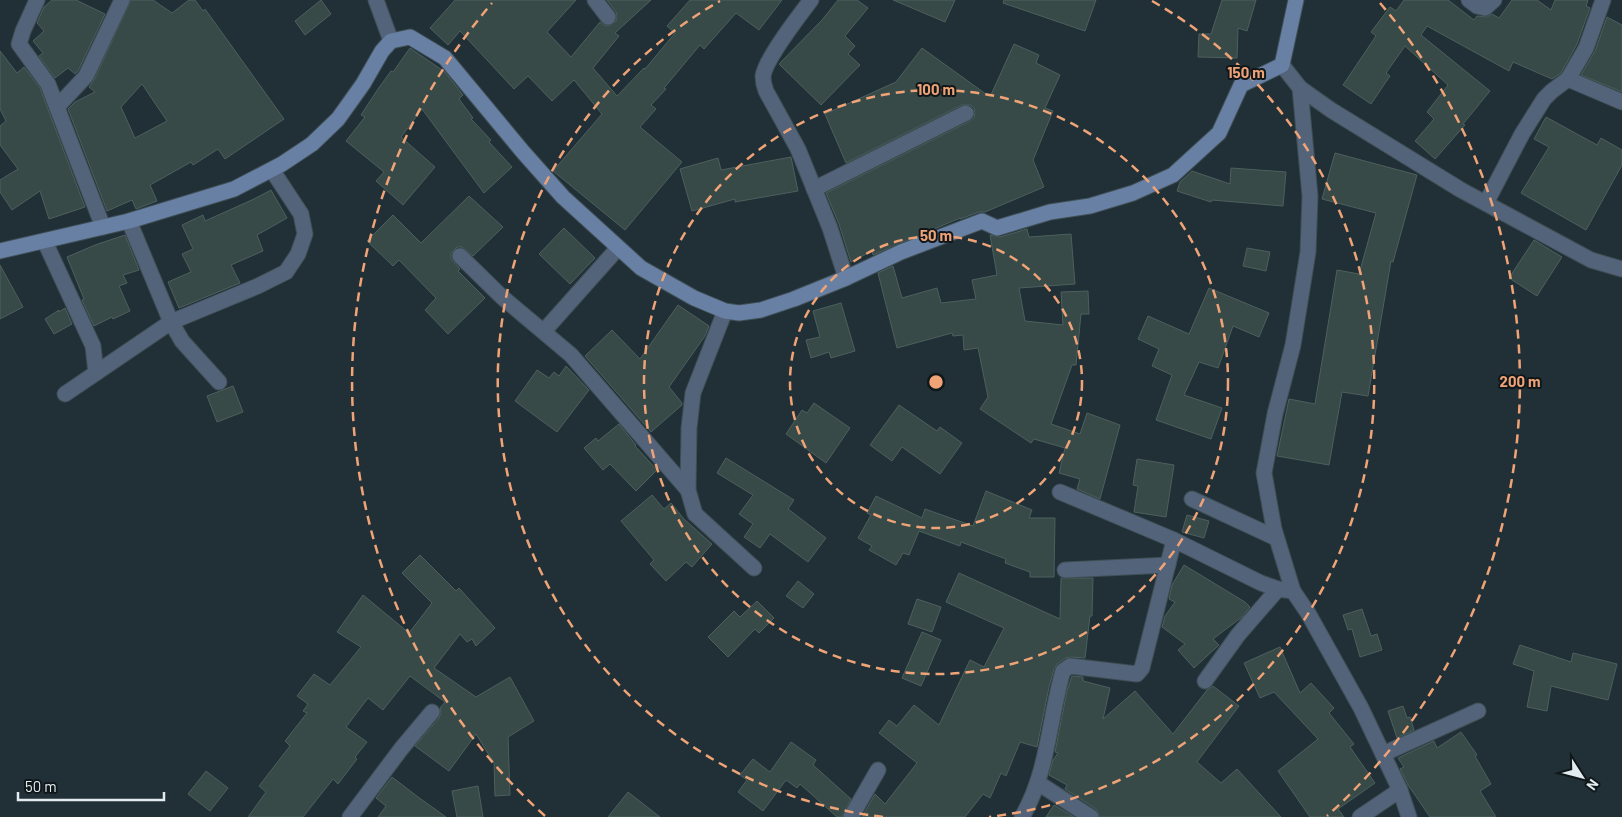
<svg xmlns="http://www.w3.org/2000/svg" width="1622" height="817" font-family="Barlow,sans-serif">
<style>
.building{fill:#374a48;stroke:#4d605e;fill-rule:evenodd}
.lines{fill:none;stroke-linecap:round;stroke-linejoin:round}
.street-casing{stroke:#3f4e54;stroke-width:17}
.secondary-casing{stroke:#3f4e54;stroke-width:17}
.street{stroke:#53637a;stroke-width:15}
.secondary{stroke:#6780a4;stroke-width:15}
.ring{fill:none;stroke:#efa377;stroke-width:2.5;stroke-dasharray:9 6}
.centre{fill:#efa377;stroke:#10171a;stroke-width:2.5}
.ring-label{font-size:15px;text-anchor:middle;font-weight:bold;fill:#efa377;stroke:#10171a;stroke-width:4;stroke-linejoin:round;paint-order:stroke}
</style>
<rect width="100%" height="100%" fill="#203036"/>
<g class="building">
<polygon points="52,0 76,0 105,14 78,71 75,74 68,68 55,78 39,56 43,53 33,41 44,31 37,23 44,7"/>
<path d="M131 0H153L172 13 189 0H195L203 11 205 9 284 119 225 159 218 149 193 165 191 162 150 185 157 201 136 209 132 200 107 211 68 109 75 102 95 92 89 87 94 80ZM142 84 167 121 135 138 121 107Z"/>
<polygon points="321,0 331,14 305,35 295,21"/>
<polygon points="455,0 576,0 547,32 571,57 600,22 604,25 609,26 616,21 617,16 616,12 607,0 651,0 615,33 619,36 593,68 617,96 644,68 645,69 675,33 667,26 690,0 782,0 759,30 736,13 704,49 700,45 664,88 666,89 651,105 656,109 640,127 682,162 625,230 553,171 602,114 574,80 552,101 528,76 514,89 460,31 448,45 430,28"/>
<polygon points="838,0 857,0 868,8 845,36 855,46 848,54 860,65 821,105 779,64 822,20"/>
<polygon points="893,0 955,0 945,22"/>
<polygon points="1004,0 1096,0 1085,31 1003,3"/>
<polygon points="1222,0 1256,0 1247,31 1238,28 1237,58 1198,57 1199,34 1211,34"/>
<polygon points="1404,0 1448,0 1474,20 1477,16 1487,17 1492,14 1499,18 1512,0 1537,0 1551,10 1555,0 1588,0 1586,6 1590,8 1577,44 1561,73 1552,79 1513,62 1509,71 1427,26 1421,35 1490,91 1463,124 1465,125 1435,159 1415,141 1434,119 1427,112 1448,85 1405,46 1386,73 1390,76 1371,104 1343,85 1376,36 1371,32 1390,7 1396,11"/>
<polygon points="1607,17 1622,25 1622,92 1581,75 1595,51"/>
<polygon points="1014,44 1039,55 1036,63 1060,75 1045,108 1053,111 1033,160 1044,187 985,212 979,212 960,219 960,218 873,255 872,251 851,262 839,224 826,193 970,121 974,118 975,113 974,108 971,105 962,105 846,163 825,114 896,82 922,48 990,97"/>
<polygon points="410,48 445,72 463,95 459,99 473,118 471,119 491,140 489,142 512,167 484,193 422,109 401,137 435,167 403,205 376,181 384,172 346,141 365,117 361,115 378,89 391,71 393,72"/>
<polygon points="0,51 17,73 24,67 40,88 85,207 49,219 40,191 12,210 0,192 0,180 18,169 0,145 0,126 6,121 0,109"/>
<polygon points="1546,117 1597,145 1601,138 1622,150 1622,165 1586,230 1521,193 1549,147 1534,139"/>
<polygon points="1335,153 1417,175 1393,262 1391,261 1368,396 1342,392 1329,465 1277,456 1289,399 1315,404 1337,270 1359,274 1376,213 1322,199"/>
<polygon points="791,157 798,191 735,202 735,199 692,211 680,169 718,158 721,170"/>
<polygon points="1231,168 1286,172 1283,206 1212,200 1211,202 1177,191 1180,182 1192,171 1230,184"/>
<polygon points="271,190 287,218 257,235 263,251 231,265 240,283 179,308 168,282 191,272 182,254 193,249 182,225 203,215 205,221 254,199"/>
<polygon points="469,196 503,227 473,256 462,247 457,247 451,253 451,259 460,269 458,271 485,298 448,334 425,310 436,298 399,260 393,266 367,241 393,215 421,243"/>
<polygon points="564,228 595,258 570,284 539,254"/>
<polygon points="1027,229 1029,237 1071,234 1075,284 1019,288 1025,321 1063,325 1061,292 1088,291 1089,314 1081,314 1076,365 1072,365 1051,424 1080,434 1087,413 1120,425 1100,499 1077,489 1080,479 1059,473 1065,448 1034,439 1031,443 980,409 988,397 978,348 964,350 963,335 953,336 952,333 897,348 878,273 893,266 902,298 937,288 941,303 976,299 972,280 997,275 990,235 1000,237"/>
<polygon points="125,235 139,270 123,275 127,283 119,286 130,311 113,319 112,317 94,326 82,300 84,299 67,257 95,245"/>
<polygon points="1534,240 1562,257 1537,296 1509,278"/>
<polygon points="1247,248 1270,252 1266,271 1243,266"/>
<polygon points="0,265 23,307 0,319"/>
<polygon points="1209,288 1269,313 1259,337 1233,326 1218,368 1199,362 1184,395 1222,408 1211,439 1156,420 1172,375 1152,366 1159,349 1138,339 1148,316 1189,334"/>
<polygon points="841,303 855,351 831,358 829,352 811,358 806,340 820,337 813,311"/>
<polygon points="678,305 709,326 705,336 669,387 682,403 682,405 651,432 585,356 612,330 640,359"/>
<polygon points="65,308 72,324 54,334 45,319 59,310 59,312"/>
<polygon points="566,366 589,390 557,432 515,401 537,370 549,378 554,372 559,376"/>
<polygon points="233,386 243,412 217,422 207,396"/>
<polygon points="814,403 850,428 826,463 786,434 802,410 807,413"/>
<polygon points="899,405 937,431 940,427 962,443 940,474 902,447 892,461 870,445"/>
<polygon points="619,424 636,445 635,446 657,470 636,491 610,464 603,470 584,448 596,438 598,441"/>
<polygon points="726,458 794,500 788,509 826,538 808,562 770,534 760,548 744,537 753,524 739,514 753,495 717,473"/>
<polygon points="1137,459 1174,465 1166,517 1134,512 1138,486 1133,485"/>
<polygon points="986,491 1032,510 1029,518 1055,518 1054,577 1030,577 1030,572 1005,563 1006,559 961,542 960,546 919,531 909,555 903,553 896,565 869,550 872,546 858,538 871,515 867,513 876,496 922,518 925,509 973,526"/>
<polygon points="652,495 664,509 671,503 684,519 712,544 692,567 686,562 666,581 650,564 654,560 621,521"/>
<polygon points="1187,515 1209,521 1204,538 1182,532"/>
<polygon points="420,555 456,591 459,588 495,628 476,646 472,639 467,642 460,634 434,668 476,697 510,677 534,721 508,737 510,795 495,796 494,763 476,734 449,771 415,746 439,718 441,713 440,708 445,702 410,676 383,710 368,698 346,727 367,742 355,757 357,759 338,784 333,779 303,817 248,817 266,792 259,786 290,746 285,741 307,713 303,711 308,704 297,696 314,674 330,685 361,647 337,632 363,595 409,633 432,603 402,573"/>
<polygon points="1184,565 1245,602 1250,607 1242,617 1213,639 1219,645 1194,668 1178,650 1185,644 1162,627 1165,616 1175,602 1169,599 1172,585"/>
<polygon points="959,573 1060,619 1061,578 1093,578 1092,616 1090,616 1085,658 1070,657 1065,658 1057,664 1054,669 1049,687 1037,747 1020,742 1006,776 1001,773 990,798 983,794 965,817 862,817 875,794 885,804 917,763 879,733 889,720 897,726 914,705 939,725 970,660 984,667 1004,628 946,602"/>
<polygon points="798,581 814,594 803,608 786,596"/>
<polygon points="917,599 941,607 932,632 908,624"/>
<polygon points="757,601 774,618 759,633 755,629 728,657 708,637 734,611 740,617"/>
<polygon points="1362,609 1371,636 1377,634 1382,650 1360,657 1352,629 1348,630 1343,615"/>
<polygon points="922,632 941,640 921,686 902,678"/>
<polygon points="1520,645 1571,662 1573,653 1617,664 1608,700 1551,686 1547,711 1527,707 1534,671 1513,664"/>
<polygon points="1280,647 1300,693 1311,683 1334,708 1329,713 1354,744 1350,747 1375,783 1338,809 1344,817 1310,817 1278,771 1318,739 1274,692 1260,698 1244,663"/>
<polygon points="1072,676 1083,677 1083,681 1110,688 1103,719 1135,691 1173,734 1207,690 1213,686 1239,706 1197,762 1221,783 1237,769 1281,817 1100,817 1096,809 1065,789 1067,785 1049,775 1053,760 1058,753 1055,752 1067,691"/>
<polygon points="1403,706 1407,718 1410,717 1414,730 1397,738 1388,711"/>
<polygon points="1461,732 1477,755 1475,756 1491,784 1480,791 1496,817 1430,817 1408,785 1400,769 1404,767 1398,758 1434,741 1437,748"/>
<polygon points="791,742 816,760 813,765 851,799 842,817 837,817 800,784 797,788 786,780 763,811 738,792 747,780 740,775 753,759 770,772"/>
<polygon points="206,771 228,788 210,811 188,794"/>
<polygon points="392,777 418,797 446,817 378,817 386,806 376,798"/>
<polygon points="478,786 483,817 457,817 452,791"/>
<polygon points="628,792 660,817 608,817"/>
<polygon points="1054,805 1074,817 1046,817"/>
</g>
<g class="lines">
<g class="street-casing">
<g id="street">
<polyline points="37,0 23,31 19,44 48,84 103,227"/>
<polyline points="376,0 391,41"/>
<polyline points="595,0 608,17"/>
<path d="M811 0C799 16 766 58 763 76 763 81 764 86 766 91L798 149 830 228 846 278"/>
<polyline points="1469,0 1477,6 1485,8 1494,0"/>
<polyline points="1282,65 1300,88 1310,196 1308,252 1293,345 1275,414 1264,473 1274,529 1293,591 1308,613 1361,708 1400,790 1409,817"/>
<polyline points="1568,79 1622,102"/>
<polyline points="1300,88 1331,110 1461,190 1591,260 1622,269"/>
<polyline points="57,107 86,76 122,0"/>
<polyline points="814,189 966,113"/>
<polyline points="1486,203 1522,134 1544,99 1552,91 1568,79 1586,48 1603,0"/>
<polyline points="129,221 171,322 182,341 219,382"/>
<polyline points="45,242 93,346 96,373"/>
<polyline points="460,256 502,297 571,355 688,490"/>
<polyline points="725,311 693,393 689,428 688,490 695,514 754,568"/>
<polyline points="544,331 618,248"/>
<polyline points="65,394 171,322 258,286 286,272 298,254 305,234 301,214 272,170"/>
<polyline points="1060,492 1174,540"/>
<polyline points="1192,499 1276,538"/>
<polyline points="1065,570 1168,565"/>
<polyline points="1205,681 1238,635 1278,589"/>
<polyline points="1383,754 1478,711"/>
<polyline points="1038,783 1091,817"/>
<polyline points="350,817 401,749 432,712"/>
<polyline points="851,817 878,770"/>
<path d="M1022 817C1048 773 1049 719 1063 671L1070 666 1137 674 1142 668 1174 540 1261 583 1278 589 1293 591"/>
<polyline points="1360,817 1400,790"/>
</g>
</g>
<g class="secondary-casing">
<polyline id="secondary" points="0,251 129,221 234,189 282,164 312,144 338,119 363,84 382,51 391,41 410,37 445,58 523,152 563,197 641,268 694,298 725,311 739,313 761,310 794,299 846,278 901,252 982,221 997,228 1050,212 1090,206 1133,193 1173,175 1219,133 1241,85 1282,65 1296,0"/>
</g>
<use href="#street" class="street"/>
<use href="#secondary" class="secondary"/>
</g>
<g class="ring">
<circle cx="936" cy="382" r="146"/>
<circle cx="936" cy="382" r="292"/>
<path d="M883 817A438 438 0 0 1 720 1M1152 1A438 438 0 0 1 989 817"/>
<path d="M545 816A584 584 0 0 1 492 3M1380 3A584 584 0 0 1 1327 816"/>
</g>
<circle cx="936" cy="382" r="8" class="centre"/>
<g class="ring-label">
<text x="1246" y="78">150 m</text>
<text x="936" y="95">100 m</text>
<text x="936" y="241">50 m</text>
<text x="1520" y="387">200 m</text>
</g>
<g transform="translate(1582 777) rotate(126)" stroke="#10171a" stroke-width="4" paint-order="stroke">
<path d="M0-4L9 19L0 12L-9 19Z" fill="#e2ecf0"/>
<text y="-8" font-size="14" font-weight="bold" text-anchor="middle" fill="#e2ecf0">N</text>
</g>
<path d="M18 792v8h146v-8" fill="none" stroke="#e2ecf0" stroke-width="2.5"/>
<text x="25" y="792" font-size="15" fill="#e2ecf0" stroke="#10171a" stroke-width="4" paint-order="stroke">50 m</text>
</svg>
